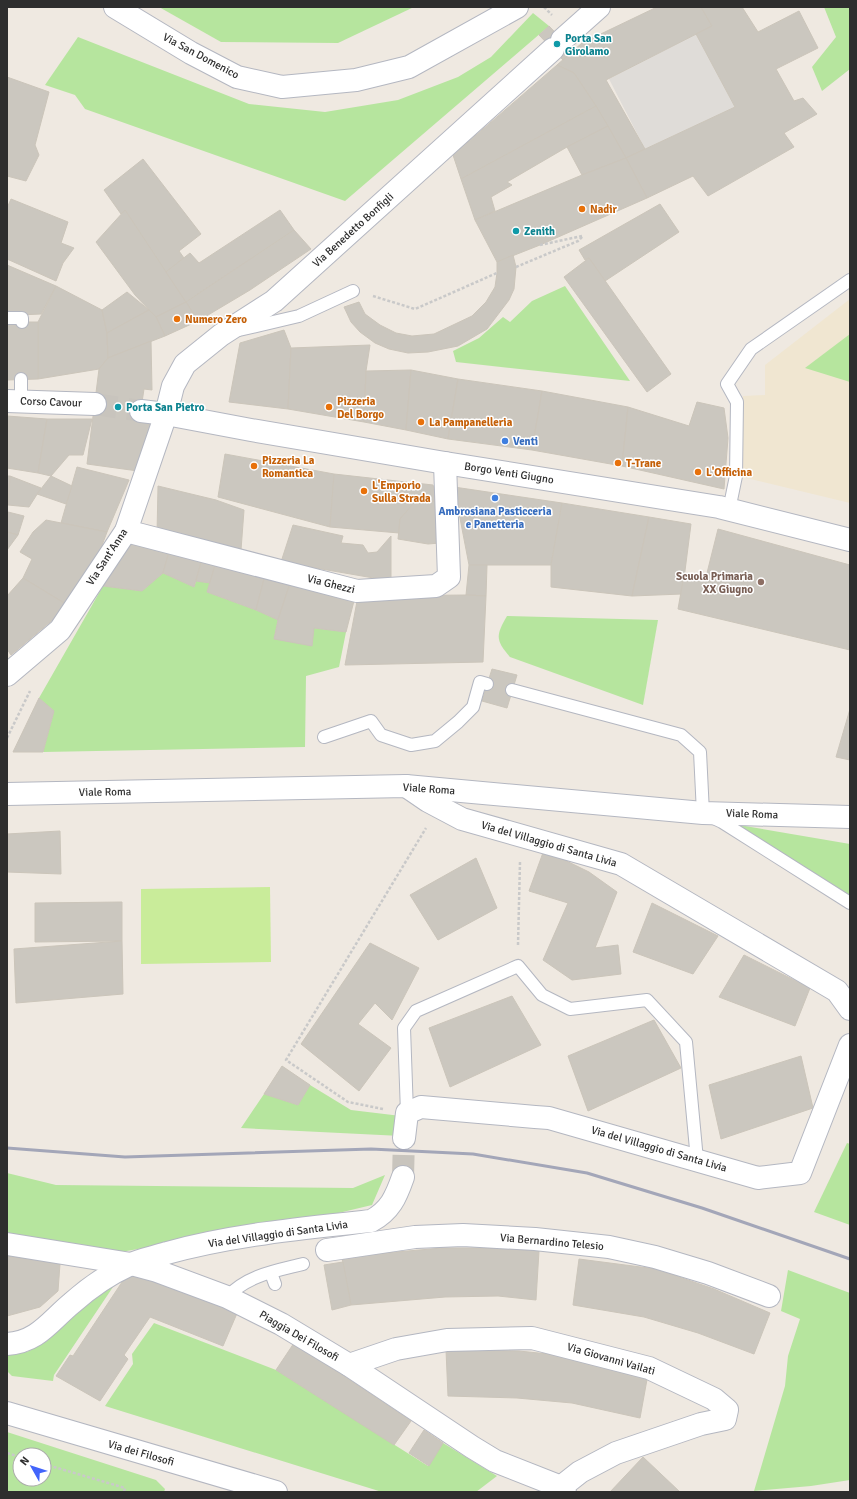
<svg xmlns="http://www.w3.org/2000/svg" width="857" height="1499" font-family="Signika,sans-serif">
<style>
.education{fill:#f0e6d1}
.green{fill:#b6e59e;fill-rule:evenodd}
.pitch{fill:#c9ec9a}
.plaza{fill:#dfdcd8}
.building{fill:#cbc7bf;stroke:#cbc5ba}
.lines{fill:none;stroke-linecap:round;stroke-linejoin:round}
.street-tunnel{stroke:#c8c4bd;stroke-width:22;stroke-dasharray:22 11;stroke-linecap:butt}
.lane-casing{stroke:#b4b7c1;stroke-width:14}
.street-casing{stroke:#b4b7c1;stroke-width:24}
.secondary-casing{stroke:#b4b7c1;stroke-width:24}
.path{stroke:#c9c9c9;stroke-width:2.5;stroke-dasharray:3 2;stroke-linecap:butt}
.lane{stroke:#fff;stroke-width:12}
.street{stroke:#fff;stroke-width:22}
.secondary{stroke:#fff;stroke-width:22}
.rail{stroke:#a3a6b8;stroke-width:3}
.culture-dot{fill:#0f9aa8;stroke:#fff;stroke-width:1.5}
.food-dot{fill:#e8710a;stroke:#fff;stroke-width:1.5}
.shop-dot{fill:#3f7fe0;stroke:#fff;stroke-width:1.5}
.education-dot{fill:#8d6e63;stroke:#fff;stroke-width:1.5}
.labels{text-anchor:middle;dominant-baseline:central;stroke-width:3;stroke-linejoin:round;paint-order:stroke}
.culture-label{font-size:11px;font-weight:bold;fill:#0d838f;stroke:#fff;text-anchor:start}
.street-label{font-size:11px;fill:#2e2e2e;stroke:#fff}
.food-label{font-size:11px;font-weight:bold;fill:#c56008;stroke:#fff;text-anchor:start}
.shop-label{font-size:11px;font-weight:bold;fill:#366cbe;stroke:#fff;text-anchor:start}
.education-label{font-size:11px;font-weight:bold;fill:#785e54;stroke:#fff;text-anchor:end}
</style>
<rect width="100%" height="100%" fill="#efe9e1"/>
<polygon class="education" points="850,299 850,503 742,477 741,449 743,396 765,395 765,365"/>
<g class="green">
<polygon points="159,7 414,7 338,43 221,42"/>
<polygon points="824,7 850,7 850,69 822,91 812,67 836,37"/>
<polygon points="533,13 549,26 345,201 85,109 75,95 45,85 78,37 249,104 325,112 398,100 458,77 491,57"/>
<polygon points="565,286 630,381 456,362 453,351 479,338 503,317 510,322 532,301"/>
<polygon points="850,334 850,382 805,368"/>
<polygon points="163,573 194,587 196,581 210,583 207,592 256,610 278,620 274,639 314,628 346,632 339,667 306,676 305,747 43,752 54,711 39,698 103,586 142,591"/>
<path d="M507 616 658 620 643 705 510 657C495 640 496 635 507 616Z"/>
<polygon points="722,822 850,844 850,903"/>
<polygon points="310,1085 351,1110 401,1116 401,1136 241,1128 264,1094 298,1105"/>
<polygon points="847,1143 850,1144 850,1225 814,1212"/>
<polygon points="7,1173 56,1185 353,1188 385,1175 372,1205 330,1215 121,1252 7,1234"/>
<polygon points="788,1270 850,1293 850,1480 811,1486 754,1491 785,1386 788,1356 800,1319 781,1311"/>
<polygon points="121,1275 54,1375 53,1381 12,1376 7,1371 7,1352 27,1352 47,1341 75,1313"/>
<polygon points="154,1323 276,1370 428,1466 443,1443 497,1476 476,1492 382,1492 105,1406 133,1364 132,1354"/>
<path d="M7 1432 156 1480 165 1489 164 1492H7ZM20 1455H44V1479H20Z"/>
</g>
<polygon class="pitch" points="270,887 271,962 141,964 141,889"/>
<polygon class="plaza" points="696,34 735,107 645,149 609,79"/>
<g class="building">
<polygon points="657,7 701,7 712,26 606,80 645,149 626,158 596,106 574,73 557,65 582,43"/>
<polygon points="701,7 742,7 758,32 799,11 818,48 776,69 794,101 803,98 817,114 784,133 794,147 708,196 693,176 647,198 626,158 735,107 696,34 712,26"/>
<polygon points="549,26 573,51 563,60 539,35"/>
<polygon points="557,65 574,73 596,106 461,179 453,155"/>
<polygon points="7,77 49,92 35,145 39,155 26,181 7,176"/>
<polygon points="596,106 608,126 567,147 507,182 512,185 491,197 495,211 475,220 461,179"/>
<polygon points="608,126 626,158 582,175 567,147"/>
<polygon points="626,158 647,198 540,245 497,262 475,220 582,175"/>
<polygon points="143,159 201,234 179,251 184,258 166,272 125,210 121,214 104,190"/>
<polygon points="11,199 68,222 61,243 74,248 63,263 56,281 7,259 7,208"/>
<polygon points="660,204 679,232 605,281 589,258 585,260 579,250"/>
<polygon points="125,210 186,302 156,317 135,295 96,242"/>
<polygon points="280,210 294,230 186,302 166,272 190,253 199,263"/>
<polygon points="294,230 311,249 250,290 198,321 186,302"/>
<polygon points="513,255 516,267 514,289 509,300 487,329 458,346 428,352 408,353 389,349 375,343 360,332 351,322 344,307 359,302 365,314 380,325 396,333 412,336 434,334 472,316 486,302 495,287 497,273 497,262"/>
<polygon points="589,258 671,374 647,392 564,277"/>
<polygon points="7,265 56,286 41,314 19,315 7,313"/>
<polygon points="56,286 102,310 107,333 108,358 99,369 38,379 38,322"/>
<polygon points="127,292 149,310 107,333 102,310"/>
<polygon points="186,302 198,321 165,336 156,317"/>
<polygon points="149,310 156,317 165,336 108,358 107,333"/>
<polygon points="7,322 38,322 38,379 7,380"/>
<polygon points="284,330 291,348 288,409 229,402 240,343"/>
<polygon points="151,341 152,390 144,389 139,422 151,424 138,471 87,464 99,369 108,358"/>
<polygon points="370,345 366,371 364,422 288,409 291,348"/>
<polygon points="411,370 406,430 364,422 366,371"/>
<polygon points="411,370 458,379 448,439 406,430"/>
<polygon points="458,379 542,391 532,450 448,439"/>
<polygon points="542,391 628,407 622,466 532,450"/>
<polygon points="697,402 724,408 728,438 724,489 622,466 628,407 689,426"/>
<polygon points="7,416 47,419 38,473 7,468"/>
<polygon points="47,419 92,419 83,455 69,455 51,476 38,473"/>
<polygon points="225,454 334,474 330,527 218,497"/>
<polygon points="77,467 129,480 107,532 61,523"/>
<polygon points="334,474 433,485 437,501 414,503 400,519 399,533 330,527"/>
<polygon points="7,476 10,476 8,505 7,505"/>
<polygon points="10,476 41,488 29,507 8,505"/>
<polygon points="51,476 72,486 66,504 37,494"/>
<polygon points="158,486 216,500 244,510 241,550 157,534"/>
<polygon points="454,487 562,503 551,565 469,565"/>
<polygon points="437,501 440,543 428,544 398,539 400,519 414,503"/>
<polygon points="562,503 649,517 632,596 551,587 551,565"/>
<polygon points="8,512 24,516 18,535 7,532"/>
<polygon points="649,517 691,524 682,594 632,596"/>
<polygon points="46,520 107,532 96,561 69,606 23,578 32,559 20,552 33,532"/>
<polygon points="293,525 343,536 341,543 363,545 368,553 377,552 391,536 391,581 281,562"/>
<polygon points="718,529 850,565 850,650 678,609 684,575 705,581"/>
<polygon points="7,532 18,535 7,550"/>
<polygon points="131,541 170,548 163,573 142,591 103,586"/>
<polygon points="170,548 202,559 194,587 163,573"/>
<polygon points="202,559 216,562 210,583 196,581"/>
<polygon points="216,562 265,575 256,610 207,592"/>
<polygon points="469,565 487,565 486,596 466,595"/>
<polygon points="265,575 291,580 278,620 256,610"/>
<polygon points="23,578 69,606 11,655 7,649 7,596"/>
<polygon points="291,580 355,597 346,632 314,628 312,646 274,639 278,620"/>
<polygon points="466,595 486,596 483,662 345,665 358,596"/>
<polygon points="492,669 517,675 507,708 482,701"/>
<polygon points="39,698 54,711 43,752 13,752"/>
<polygon points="850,709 850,760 836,757"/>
<polygon points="60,831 61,874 7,872 7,834"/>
<polygon points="544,850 589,872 617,892 595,948 618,945 621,974 572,980 543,960 568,903 529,891"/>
<polygon points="476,858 497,908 438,940 410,895"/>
<polygon points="122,902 122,941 35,942 35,903"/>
<polygon points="652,903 718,936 693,974 633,952"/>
<polygon points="122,941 123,994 16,1003 14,949"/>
<polygon points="370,943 419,968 392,1020 375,1003 358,1024 391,1048 359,1091 301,1044"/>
<polygon points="744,955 810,988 795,1026 719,997"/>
<polygon points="512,996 541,1045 450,1087 429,1028"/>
<polygon points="654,1020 681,1068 588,1111 568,1056"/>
<polygon points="801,1056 813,1108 721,1139 709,1085"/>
<polygon points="282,1066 310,1085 298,1105 264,1094"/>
<polygon points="442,1248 501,1248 539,1251 536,1300 498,1296 445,1297 351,1305 342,1258 385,1253"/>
<polygon points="7,1256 60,1264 58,1291 40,1307 7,1316"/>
<polygon points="579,1259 656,1269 714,1289 770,1313 754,1354 698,1333 644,1317 573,1305"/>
<polygon points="343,1262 351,1305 332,1310 324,1265"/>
<polygon points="130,1270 238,1311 223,1346 150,1317 124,1355 128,1359 100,1401 56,1376 70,1355 73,1356"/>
<polygon points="294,1343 411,1421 394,1445 276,1370"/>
<polygon points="446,1350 519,1351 577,1357 648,1374 640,1418 572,1403 517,1398 448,1396"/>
<polygon points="424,1430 443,1443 429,1466 409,1453"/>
<polygon points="643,1457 680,1492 610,1492"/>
</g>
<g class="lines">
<g class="street-tunnel">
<polyline points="95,404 141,411"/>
<polyline points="403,1177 404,1138"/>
</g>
<g class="lane-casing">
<g id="lane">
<polyline points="7,318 22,318 22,322"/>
<polyline points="239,330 299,316 353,291"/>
<polyline points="21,401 21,379"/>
<polyline points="729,510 736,476 737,402 727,384 751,349 850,280"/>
<polyline points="512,690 681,735 700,752 703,813 722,822 850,903"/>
<polyline points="324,737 371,721 381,735 411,745 435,741 458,722 473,707 480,682 487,684"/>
<polyline points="407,1113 404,1028 416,1011 518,966 542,995 570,1009 647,1000 686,1042 697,1160"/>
<polyline points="271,1273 275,1284"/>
<path d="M227 1297C248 1275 275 1271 303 1264"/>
</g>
</g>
<g class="street-casing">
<g id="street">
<polyline points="562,40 599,7"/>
<polyline points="7,401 95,404"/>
<polyline points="141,411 166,414 251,430 445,463 719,507 850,540"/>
<polyline points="126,531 357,591 436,586 449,577 445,463"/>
<polyline points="7,675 60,630 126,531 166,414 173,386 185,364 221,335 274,301 553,49"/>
<polyline points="406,786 428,801 462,819 621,864 837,991 850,1009"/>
<polyline points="404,1138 407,1113 421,1107 535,1117 549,1118 758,1178 800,1173 850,1045"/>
<polyline points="7,1244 131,1264 157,1271 227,1297 281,1324 349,1365 472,1447 495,1461 561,1487 565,1492"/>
<polyline points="327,1250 415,1237 463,1235 535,1239 609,1247 655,1257 708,1273 769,1296"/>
<path d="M7 1344C38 1342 50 1321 72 1303 90 1287 107 1275 129 1265 141 1259 155 1257 167 1253 232 1235 304 1228 371 1221 390 1211 396 1197 403 1177"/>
<polyline points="349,1365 396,1349 447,1340 532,1338 649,1368 714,1399 727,1410 725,1419 701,1424 616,1453 580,1472 561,1487"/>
</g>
</g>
<g class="secondary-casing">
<g id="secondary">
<polyline points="115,7 191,53 237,77 282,87 356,80 409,67 517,7"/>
<polyline points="7,794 406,786 703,813 850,817"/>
<polyline points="7,1413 276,1492"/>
</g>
</g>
<g class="path">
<polyline points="544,7 552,15"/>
<polyline points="540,245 582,236"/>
<polyline points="516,267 578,241 583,236"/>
<polyline points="373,296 415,309 497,273"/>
<polyline points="7,738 30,691"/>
<polyline points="518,945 520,862"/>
<polyline points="383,1109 348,1102 286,1060 426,828"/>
<polyline points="7,1453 20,1457"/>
<polyline points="44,1464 125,1488 124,1492"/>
</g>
<use href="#lane" class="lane"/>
<use href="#street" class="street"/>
<use href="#secondary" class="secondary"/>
<polyline class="rail" points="7,1148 125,1157 371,1149 473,1154 587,1173 702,1208 850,1259"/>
</g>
<g class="culture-dot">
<circle cx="557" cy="44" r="4"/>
<circle cx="516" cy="231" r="4"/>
<circle cx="118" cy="407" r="4"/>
</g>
<g class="food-dot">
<circle cx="582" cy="209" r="4"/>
<circle cx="177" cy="319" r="4"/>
<circle cx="329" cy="407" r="4"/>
<circle cx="421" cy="422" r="4"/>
<circle cx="618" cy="463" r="4"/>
<circle cx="254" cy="466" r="4"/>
<circle cx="698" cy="472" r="4"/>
<circle cx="364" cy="491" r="4"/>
</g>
<g class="shop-dot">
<circle cx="505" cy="441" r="4"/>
<circle cx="495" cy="498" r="4"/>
</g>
<circle class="education-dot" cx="761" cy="582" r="4"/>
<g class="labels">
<g class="culture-label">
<text x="565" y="38">Porta San<tspan x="565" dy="13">Girolamo</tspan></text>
<text x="524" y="231">Zenith</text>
<text x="126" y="407">Porta San Pietro</text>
</g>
<g class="street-label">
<text transform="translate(201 56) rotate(28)">Via San Domenico</text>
<text transform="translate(353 230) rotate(-42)">Via Benedetto Bonfigli</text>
<text transform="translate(51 402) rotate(2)">Corso Cavour</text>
<text transform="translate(509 473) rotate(9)">Borgo Venti Giugno</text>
<text transform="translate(107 557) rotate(-57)">Via Sant'Anna</text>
<text transform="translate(331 584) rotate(14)">Via Ghezzi</text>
<text transform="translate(429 789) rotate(4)">Viale Roma</text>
<text transform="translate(105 792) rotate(-1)">Viale Roma</text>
<text transform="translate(752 814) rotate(2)">Viale Roma</text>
<text transform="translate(549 844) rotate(16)">Via del Villaggio di Santa Livia</text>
<text transform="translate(659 1149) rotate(16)">Via del Villaggio di Santa Livia</text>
<text transform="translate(278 1234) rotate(-8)">Via del Villaggio di Santa Livia</text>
<text transform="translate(552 1242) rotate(5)">Via Bernardino Telesio</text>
<text transform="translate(299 1336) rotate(30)">Piaggia Dei Filosofi</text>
<text transform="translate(611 1359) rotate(16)">Via Giovanni Vailati</text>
<text transform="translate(141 1453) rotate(16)">Via dei Filosofi</text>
</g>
<g class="food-label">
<text x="590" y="209">Nadir</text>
<text x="185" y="319">Numero Zero</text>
<text x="337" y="401">Pizzeria<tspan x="337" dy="13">Del Borgo</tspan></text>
<text x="429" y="422">La Pampanelleria</text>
<text x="262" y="460">Pizzeria La<tspan x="262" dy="13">Romantica</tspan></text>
<text x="626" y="463">T-Trane</text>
<text x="706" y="472">L'Officina</text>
<text x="372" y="485">L'Emporio<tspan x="372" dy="13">Sulla Strada</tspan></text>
</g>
<g class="shop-label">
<text x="513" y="441">Venti</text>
<text x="495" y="511" text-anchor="middle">Ambrosiana Pasticceria<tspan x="495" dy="13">e Panetteria</tspan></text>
</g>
<g class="education-label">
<text x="753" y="576">Scuola Primaria<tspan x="753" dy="13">XX Giugno</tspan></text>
</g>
</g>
<rect width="857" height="1499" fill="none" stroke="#2e2e2e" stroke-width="16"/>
<g transform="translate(32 1467) rotate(309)"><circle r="19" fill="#ffffff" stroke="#ababab"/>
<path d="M0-3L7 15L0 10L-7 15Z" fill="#4264fb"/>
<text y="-6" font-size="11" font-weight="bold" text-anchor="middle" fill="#2e2e2e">N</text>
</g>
</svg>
